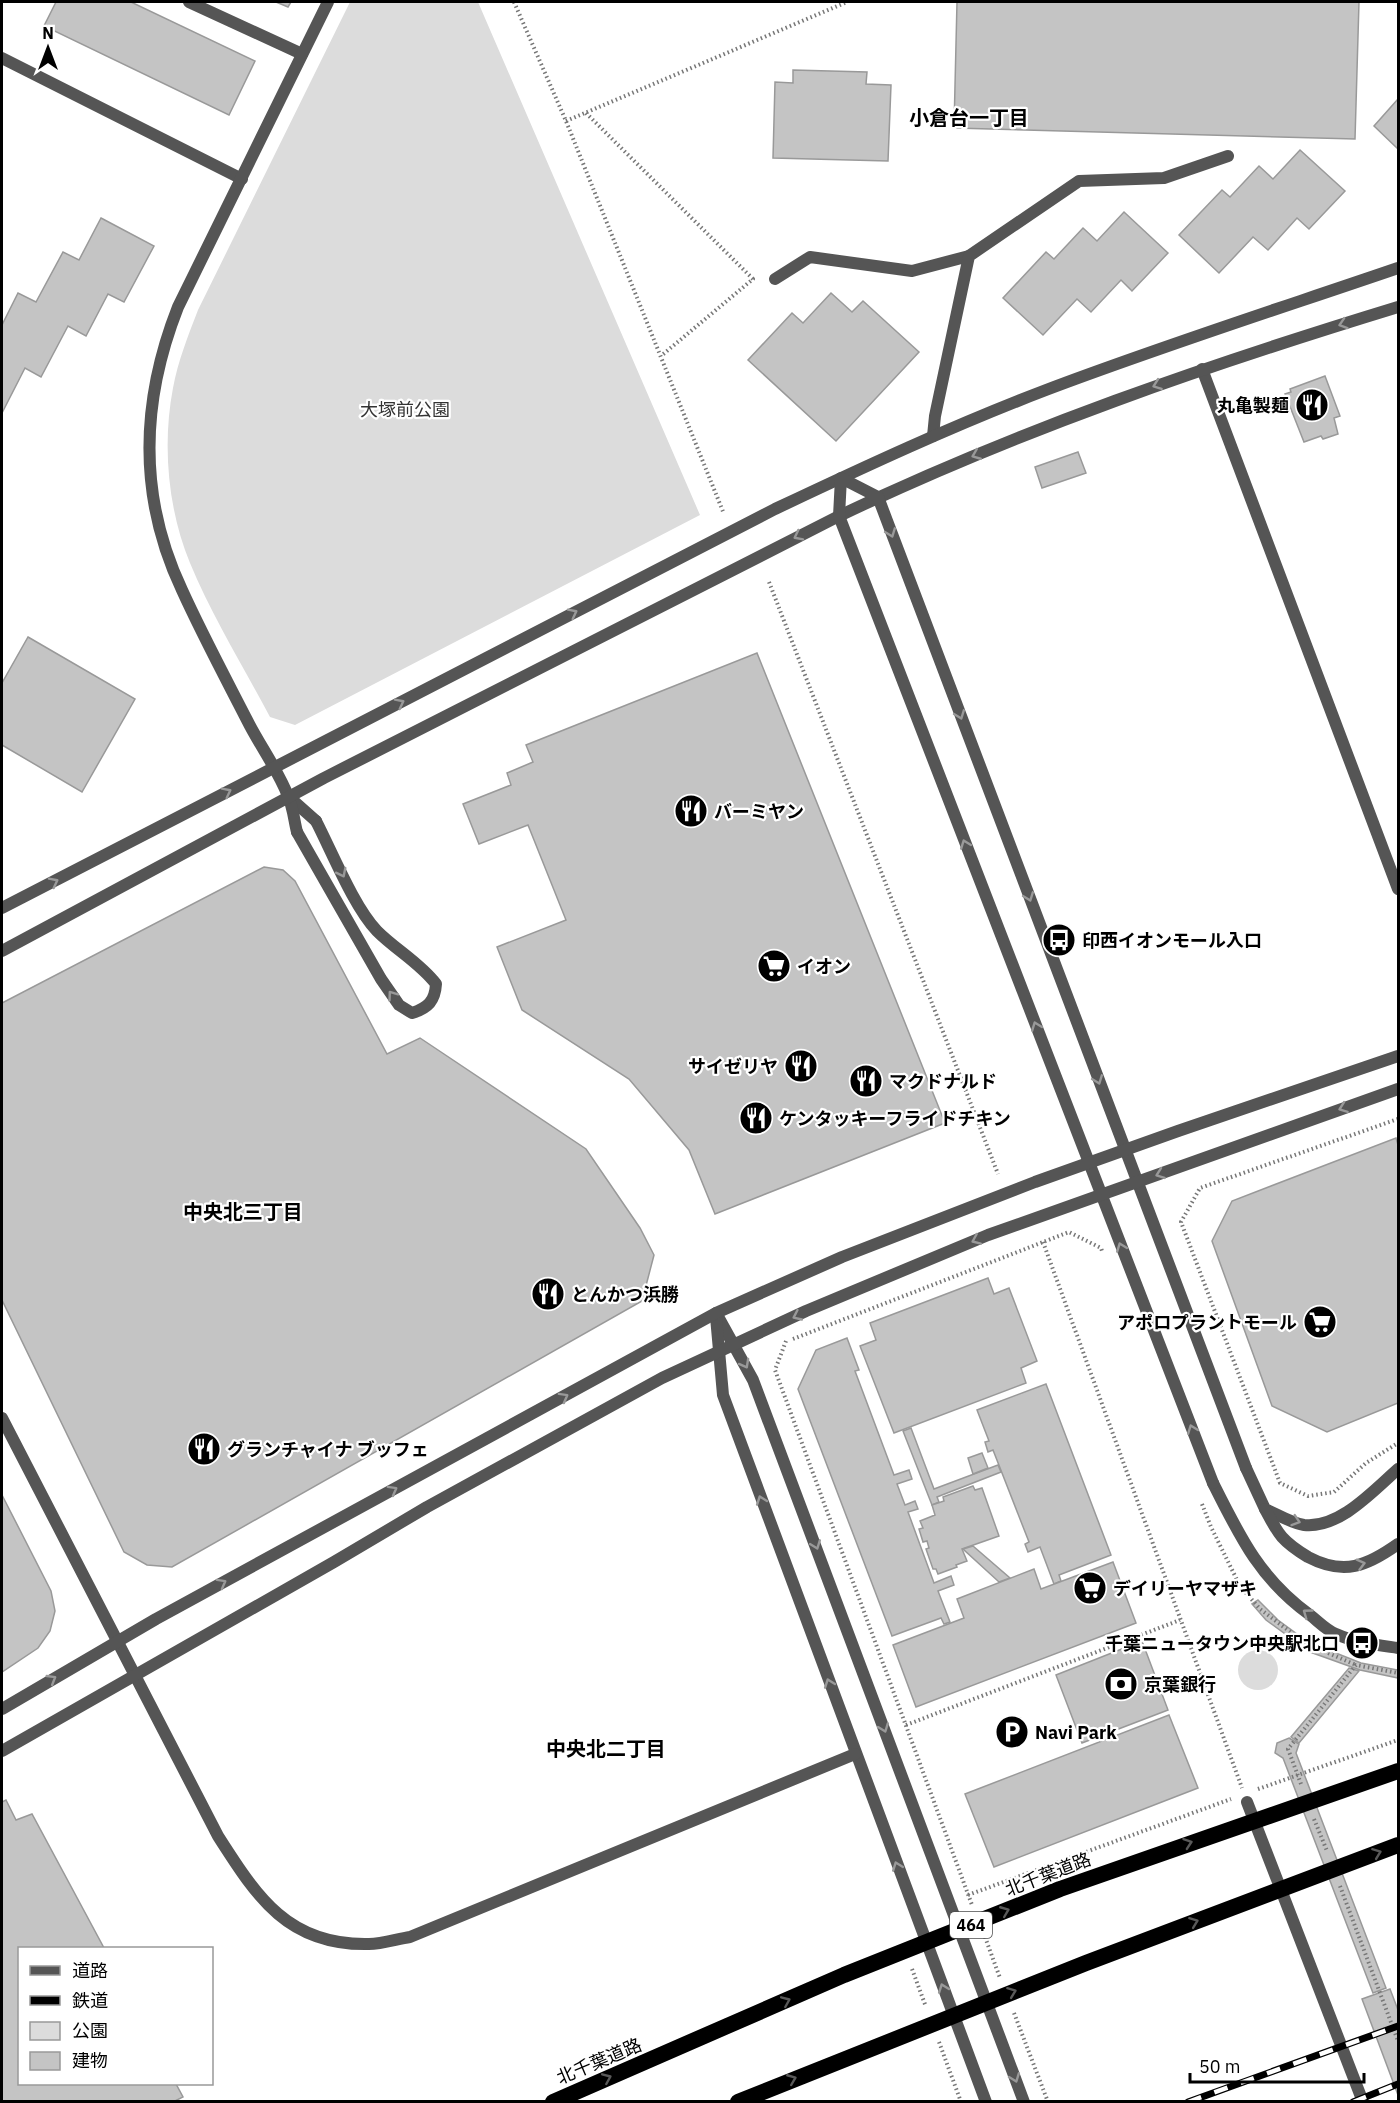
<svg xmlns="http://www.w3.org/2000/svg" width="1400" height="2103" font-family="'IBM Plex Sans','Noto Sans JP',sans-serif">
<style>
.green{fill:#dcdcdc}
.building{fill:#c4c4c4;stroke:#999;stroke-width:1.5}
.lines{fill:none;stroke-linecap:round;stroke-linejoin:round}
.path{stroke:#777;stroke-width:4;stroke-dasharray:1.5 3;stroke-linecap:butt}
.service{stroke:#555;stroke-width:12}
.pedestrian{stroke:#555;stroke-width:12}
.tertiary{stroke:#555;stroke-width:12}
.trunk{stroke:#000;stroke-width:16}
.rail-casing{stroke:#000;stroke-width:7}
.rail{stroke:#fff;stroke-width:4.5;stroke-dasharray:14;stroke-linecap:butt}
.oneway{stroke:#999}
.oneway2{stroke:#595959}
.labels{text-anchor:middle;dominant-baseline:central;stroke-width:4.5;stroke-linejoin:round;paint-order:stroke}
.shield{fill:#fff;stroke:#4c4c4c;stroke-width:1.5}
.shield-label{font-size:16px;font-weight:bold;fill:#000}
.poi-label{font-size:18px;font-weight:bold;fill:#000;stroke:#fff;text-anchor:start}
.park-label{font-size:18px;fill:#333;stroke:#fff}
.street-label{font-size:18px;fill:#000;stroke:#fff}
.neighbourhood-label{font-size:20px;font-weight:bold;fill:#000;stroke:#fff}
</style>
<rect width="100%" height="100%" fill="#fff"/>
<g class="green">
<path d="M350 2H478L700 515 295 725 270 717C243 666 212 616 190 563 168 510 162 445 173 388 178 361 188 336 198 310Z"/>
<circle cx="1258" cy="1670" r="20"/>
</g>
<g class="building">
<polygon points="56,2 131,2 255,61 229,115 44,26"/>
<polygon points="276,2 291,2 288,7"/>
<polygon points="957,2 1359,2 1355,139 954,128"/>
<polygon points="793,70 867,72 866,84 891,85 888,161 773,158 775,82 793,83"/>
<polygon points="1398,99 1398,149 1374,126"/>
<polygon points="1300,150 1345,191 1309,229 1297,218 1268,250 1253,237 1219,273 1179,235 1222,190 1230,197 1259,166 1273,179"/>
<polygon points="1124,212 1168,253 1132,291 1121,280 1091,312 1077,299 1043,335 1003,298 1046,252 1054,259 1083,228 1097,241"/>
<polygon points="101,218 154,246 124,302 108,294 86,336 68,326 41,377 25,368 2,413 2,325 18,293 36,302 63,252 79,260"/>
<polygon points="831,293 852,312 863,301 919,352 836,441 748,360 792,313 803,323"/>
<polygon points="1325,376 1340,416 1334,418 1338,434 1323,439 1321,436 1304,442 1285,394 1291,392 1290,389"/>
<polygon points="1078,452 1086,473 1042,488 1035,467"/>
<polygon points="28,637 135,699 82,792 2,745 2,683"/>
<polygon points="757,653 945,1123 715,1214 689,1150 629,1079 522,1010 497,947 566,920 528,825 479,844 463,804 511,785 507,773 533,762 526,745"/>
<polygon points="264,867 283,870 295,881 387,1054 420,1038 586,1149 640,1228 654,1255 642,1301 172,1567 147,1565 124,1552 2,1300 2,1003"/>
<polygon points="1396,1138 1398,1145 1398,1403 1327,1432 1272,1406 1212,1241 1232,1201"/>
<polygon points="988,1278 994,1294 1009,1288 1037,1361 1021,1368 1026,1383 894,1433 860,1346 876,1340 870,1323"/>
<polygon points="847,1338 859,1370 855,1371 894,1475 909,1470 912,1479 897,1484 905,1505 915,1501 918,1509 908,1512 934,1583 951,1576 954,1585 938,1591 950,1622 944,1624 941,1618 892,1636 798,1389 816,1350"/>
<polygon points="1046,1384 1111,1555 1059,1575 1061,1581 1054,1584 1040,1547 1028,1552 1025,1544 1029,1542 993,1450 988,1452 985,1442 989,1441 977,1410"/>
<polygon points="911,1428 934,1489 998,1465 1001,1472 937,1497 939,1502 932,1505 903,1431"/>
<polygon points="982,1453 988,1468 973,1474 968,1458"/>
<polygon points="973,1486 975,1490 982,1488 999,1536 962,1549 967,1561 956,1565 957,1567 938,1574 936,1569 933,1569 926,1549 929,1548 927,1541 923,1542 919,1529 923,1528 920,1521 935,1515 932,1505 944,1501 943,1497"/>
<polygon points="2,1495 51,1591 55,1611 50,1631 38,1648 2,1672"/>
<polygon points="973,1546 1010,1578 999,1582 963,1549"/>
<polygon points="1113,1562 1136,1623 916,1707 893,1645 964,1618 957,1599 1034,1569 1041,1589"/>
<polygon points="1258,1600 1278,1620 1308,1642 1361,1663 1398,1670 1398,1678 1360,1670 1310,1652 1266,1620 1252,1604"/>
<polygon points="1142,1641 1168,1710 1082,1743 1056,1675"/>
<polygon points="1349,1668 1359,1671 1299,1743 1291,1737"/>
<polygon points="1169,1715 1198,1788 994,1867 965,1794"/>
<polygon points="1289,1738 1299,1744 1296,1753 1386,1988 1373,1993 1283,1758 1275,1753 1277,1743"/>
<polygon points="6,1800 16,1820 32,1814 104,1948 20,1948 20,2084 176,2084 183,2097 173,2102 2,2102 2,1802"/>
<polygon points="1390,1989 1398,2010 1398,2095 1362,1999"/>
</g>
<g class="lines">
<g class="path">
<polyline points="514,2 566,121 724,514"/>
<polyline points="586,113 753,279 661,356"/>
<polyline points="566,121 847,2"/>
<polyline points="769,582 998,1174"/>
<polyline points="1398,1119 1200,1188 1181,1222 1280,1483 1308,1496 1334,1492 1366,1463 1398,1443"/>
<polyline points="1043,1242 1242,1788"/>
<polyline points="793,1339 1069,1232 1101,1248 1102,1251"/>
<polyline points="786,1341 775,1370 972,1905"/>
<polyline points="1202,1504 1211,1527 1240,1586 1260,1609 1305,1643 1356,1665"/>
<polyline points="906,1725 1180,1620"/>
<polyline points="1301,1784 1288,1749 1356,1665 1398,1673"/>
<polyline points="1258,1789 1398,1740"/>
<polyline points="1314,1819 1327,1851"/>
<polyline points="1340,1886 1398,2041"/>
<polyline points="968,1895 1231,1799"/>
<polyline points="985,1937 1000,1978"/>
<polyline points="912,1969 926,2007"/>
<polyline points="1014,2013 1048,2102"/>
<polyline points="939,2042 961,2102"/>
</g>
<g class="service">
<polyline points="189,2 302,54"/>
<polyline points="775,279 810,257 912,271 969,256"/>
<polyline points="933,436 935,416 969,256 1079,181 1164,178 1228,156"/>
<path d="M297 832 381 979 399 1005 412 1013C428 1008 435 1001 436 984 420 963 396 950 377 931 354 907 332 852 316 821"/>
<path d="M1246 1468 1265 1509C1277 1514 1291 1523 1304 1525 1339 1529 1373 1491 1398 1469"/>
<path d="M1213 1483C1240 1537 1260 1579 1310 1615 1318 1621 1326 1630 1336 1634 1356 1643 1377 1645 1398 1648"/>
<path d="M1265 1509C1270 1518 1275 1529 1282 1537 1290 1546 1298 1551 1308 1557 1344 1576 1367 1566 1398 1544"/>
</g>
<polyline class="pedestrian" points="1247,1802 1363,2102"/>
<g class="tertiary">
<polyline points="2,58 242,179"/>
<polyline points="1202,369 1398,889"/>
<polyline points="289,797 316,821"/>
<path d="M297 832C294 820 293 807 288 796 278 770 260 746 247 720 225 677 202 634 182 590 138 497 141 401 178 307L328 2"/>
<path d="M2 908 775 509C864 467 954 425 1046 390 1162 346 1281 308 1398 268"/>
<path d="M2 951 324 778 839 516C1019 430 1208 365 1398 307"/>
<polyline points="716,1313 753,1380 1024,2102"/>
<polyline points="716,1317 723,1395 986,2102"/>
<path d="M2 1418 218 1836C257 1897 288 1946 369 1944 382 1944 397 1939 410 1937L855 1754"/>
<polyline points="1213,1483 839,516 841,478 878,497 1246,1468"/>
<polyline points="2,1709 156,1619 716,1313 842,1257 1035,1182 1178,1131 1398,1056"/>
<polyline points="2,1751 334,1562 427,1507 662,1378 806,1311 988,1235 1398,1089"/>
</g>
<g class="trunk">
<polyline points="553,2102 844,1975 1060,1889 1398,1771"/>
<polyline points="738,2102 1086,1963 1398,1845"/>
</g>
<g class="rail-casing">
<g id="rail">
<polyline points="1188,2102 1398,2026"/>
<polyline points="1353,2102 1398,2084"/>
</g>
</g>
<use href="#rail" class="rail"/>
</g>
<defs><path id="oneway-chevron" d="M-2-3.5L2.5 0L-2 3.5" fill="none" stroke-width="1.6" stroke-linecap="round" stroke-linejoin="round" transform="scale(1.5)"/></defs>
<g class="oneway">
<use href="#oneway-chevron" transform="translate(1343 324) rotate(162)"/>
<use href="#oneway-chevron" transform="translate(1157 385) rotate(160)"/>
<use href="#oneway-chevron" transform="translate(976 455) rotate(158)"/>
<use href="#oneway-chevron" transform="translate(891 533) rotate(69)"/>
<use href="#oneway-chevron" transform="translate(798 536) rotate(153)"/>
<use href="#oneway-chevron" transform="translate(573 613) rotate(-27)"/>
<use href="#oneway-chevron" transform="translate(400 703) rotate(-27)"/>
<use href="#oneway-chevron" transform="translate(960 715) rotate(69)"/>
<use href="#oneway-chevron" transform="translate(227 792) rotate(-27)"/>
<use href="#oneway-chevron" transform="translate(965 844) rotate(-111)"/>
<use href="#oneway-chevron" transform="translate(342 873) rotate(63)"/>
<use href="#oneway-chevron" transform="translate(54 882) rotate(-27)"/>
<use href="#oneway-chevron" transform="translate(1029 897) rotate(69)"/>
<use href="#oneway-chevron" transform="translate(392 995) rotate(-126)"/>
<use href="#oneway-chevron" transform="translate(1036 1026) rotate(-111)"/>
<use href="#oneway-chevron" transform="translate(1098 1080) rotate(69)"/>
<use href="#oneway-chevron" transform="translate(1343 1108) rotate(160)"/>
<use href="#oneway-chevron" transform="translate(1160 1174) rotate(160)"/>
<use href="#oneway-chevron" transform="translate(976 1240) rotate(157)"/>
<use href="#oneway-chevron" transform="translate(1121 1247) rotate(-111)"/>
<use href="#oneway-chevron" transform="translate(797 1316) rotate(155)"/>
<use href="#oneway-chevron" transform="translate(745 1364) rotate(61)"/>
<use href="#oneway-chevron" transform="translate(564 1397) rotate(-29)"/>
<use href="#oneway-chevron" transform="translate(1192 1429) rotate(-111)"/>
<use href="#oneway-chevron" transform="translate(393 1490) rotate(-29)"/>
<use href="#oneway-chevron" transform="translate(761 1500) rotate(-110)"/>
<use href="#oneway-chevron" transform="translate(1296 1521) rotate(18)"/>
<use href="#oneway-chevron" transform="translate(816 1545) rotate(69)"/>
<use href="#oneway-chevron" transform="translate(1361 1564) rotate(-15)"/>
<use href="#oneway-chevron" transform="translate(222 1583) rotate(-29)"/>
<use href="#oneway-chevron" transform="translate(1307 1613) rotate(-144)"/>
<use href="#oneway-chevron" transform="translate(52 1679) rotate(-31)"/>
<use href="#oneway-chevron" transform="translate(829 1683) rotate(-110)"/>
<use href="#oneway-chevron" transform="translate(884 1728) rotate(69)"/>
<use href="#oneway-chevron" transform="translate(897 1866) rotate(-111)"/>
<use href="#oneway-chevron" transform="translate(943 1988) rotate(-110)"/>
<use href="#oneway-chevron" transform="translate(1015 2078) rotate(69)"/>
</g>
<g class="oneway2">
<use href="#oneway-chevron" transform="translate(1188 1843) rotate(-19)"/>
<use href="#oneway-chevron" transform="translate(1377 1853) rotate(-21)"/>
<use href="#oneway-chevron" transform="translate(1005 1911) rotate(-22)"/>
<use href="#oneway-chevron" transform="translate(1194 1922) rotate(-21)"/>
<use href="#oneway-chevron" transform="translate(1012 1992) rotate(-21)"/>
<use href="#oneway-chevron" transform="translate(786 2001) rotate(-23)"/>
<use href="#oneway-chevron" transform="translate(607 2078) rotate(-23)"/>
<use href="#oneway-chevron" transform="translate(792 2079) rotate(-22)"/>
</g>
<defs>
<g id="restaurant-disc" transform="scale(1.725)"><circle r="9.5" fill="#000" stroke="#fff"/><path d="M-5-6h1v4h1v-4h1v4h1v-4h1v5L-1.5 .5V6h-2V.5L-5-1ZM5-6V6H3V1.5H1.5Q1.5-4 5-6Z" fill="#fff"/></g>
<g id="bus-disc" transform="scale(1.725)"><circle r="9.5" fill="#000" stroke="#fff"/><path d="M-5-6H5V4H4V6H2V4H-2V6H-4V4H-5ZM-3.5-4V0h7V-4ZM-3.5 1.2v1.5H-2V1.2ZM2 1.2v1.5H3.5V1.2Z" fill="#fff"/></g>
<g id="supermarket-disc" transform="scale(1.725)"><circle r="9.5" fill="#000" stroke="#fff"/><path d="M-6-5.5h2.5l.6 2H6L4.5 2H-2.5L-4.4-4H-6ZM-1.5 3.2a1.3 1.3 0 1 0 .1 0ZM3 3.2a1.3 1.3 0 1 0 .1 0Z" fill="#fff"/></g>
<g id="bank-disc" transform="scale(1.725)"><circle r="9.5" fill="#000" stroke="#fff"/><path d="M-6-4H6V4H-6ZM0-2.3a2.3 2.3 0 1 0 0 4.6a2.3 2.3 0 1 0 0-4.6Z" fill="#fff"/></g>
<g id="parking-disc" transform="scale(1.725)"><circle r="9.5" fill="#000" stroke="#fff"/><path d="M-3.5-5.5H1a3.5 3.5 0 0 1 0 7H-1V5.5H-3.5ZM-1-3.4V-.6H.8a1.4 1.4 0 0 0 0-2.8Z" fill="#fff"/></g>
</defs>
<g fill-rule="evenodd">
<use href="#restaurant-disc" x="1312" y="405"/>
<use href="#restaurant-disc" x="691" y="811"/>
<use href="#bus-disc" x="1059" y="940"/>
<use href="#supermarket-disc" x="774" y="966"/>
<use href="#restaurant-disc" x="801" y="1066"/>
<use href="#restaurant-disc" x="866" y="1081"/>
<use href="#restaurant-disc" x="756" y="1118"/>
<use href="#restaurant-disc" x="548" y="1294"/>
<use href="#supermarket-disc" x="1320" y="1322"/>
<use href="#restaurant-disc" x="204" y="1449"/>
<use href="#supermarket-disc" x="1090" y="1588"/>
<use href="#bus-disc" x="1362" y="1643"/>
<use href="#bank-disc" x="1121" y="1684"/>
<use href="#parking-disc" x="1012" y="1732"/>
</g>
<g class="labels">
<rect class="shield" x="950" y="1912" width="42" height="26" rx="4.5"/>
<g class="shield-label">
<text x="971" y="1925">464</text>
</g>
<g class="poi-label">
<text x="1289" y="405" text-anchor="end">丸亀製麺</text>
<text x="714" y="811">バーミヤン</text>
<text x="1082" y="940">印西イオンモール入口</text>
<text x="797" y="966">イオン</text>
<text x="778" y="1066" text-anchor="end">サイゼリヤ</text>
<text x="889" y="1081">マクドナルド</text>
<text x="779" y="1118">ケンタッキーフライドチキン</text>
<text x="571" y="1294">とんかつ浜勝</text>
<text x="1297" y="1322" text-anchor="end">アポロプラントモール</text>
<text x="227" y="1449">グランチャイナ ブッフェ</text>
<text x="1113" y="1588">デイリーヤマザキ</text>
<text x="1339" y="1643" text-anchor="end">千葉ニュータウン中央駅北口</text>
<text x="1144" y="1684">京葉銀行</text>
<text x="1035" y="1732">Navi Park</text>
</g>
<g class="park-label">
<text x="405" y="409">大塚前公園</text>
</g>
<g class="street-label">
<text transform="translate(1048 1874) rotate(-21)">北千葉道路</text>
<text transform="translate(599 2061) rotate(-23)">北千葉道路</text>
</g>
<g class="neighbourhood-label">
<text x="969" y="117">小倉台一丁目</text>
<text x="243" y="1211">中央北三丁目</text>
<text x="606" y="1748">中央北二丁目</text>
</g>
</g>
<rect width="1400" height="2103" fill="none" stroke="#000000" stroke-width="6"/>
<rect x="18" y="1947" width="195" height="138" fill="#ffffff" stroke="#999999" stroke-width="1.5"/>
<rect x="30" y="1966" width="30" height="9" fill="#555555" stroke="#999999" stroke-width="1.5"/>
<text x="72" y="1977" font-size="18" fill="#000000">道路</text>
<rect x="30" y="1996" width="30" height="9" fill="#000000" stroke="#999999" stroke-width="1.5"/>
<text x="72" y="2007" font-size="18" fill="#000000">鉄道</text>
<rect x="30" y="2022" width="30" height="18" fill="#dcdcdc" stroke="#999999" stroke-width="1.5"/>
<text x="72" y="2037" font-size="18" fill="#000000">公園</text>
<rect x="30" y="2052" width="30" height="18" fill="#c4c4c4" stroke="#999999" stroke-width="1.5"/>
<text x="72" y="2067" font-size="18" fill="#000000">建物</text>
<g transform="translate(48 48)" stroke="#ffffff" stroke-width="4.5" paint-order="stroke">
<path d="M0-4.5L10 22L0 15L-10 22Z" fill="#000000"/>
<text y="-9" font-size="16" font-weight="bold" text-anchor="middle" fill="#000000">N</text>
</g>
<path d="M1190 2073v9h174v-9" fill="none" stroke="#000000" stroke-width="3"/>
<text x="1199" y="2073" font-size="18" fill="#000000" stroke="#ffffff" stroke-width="4.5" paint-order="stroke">50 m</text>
</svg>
